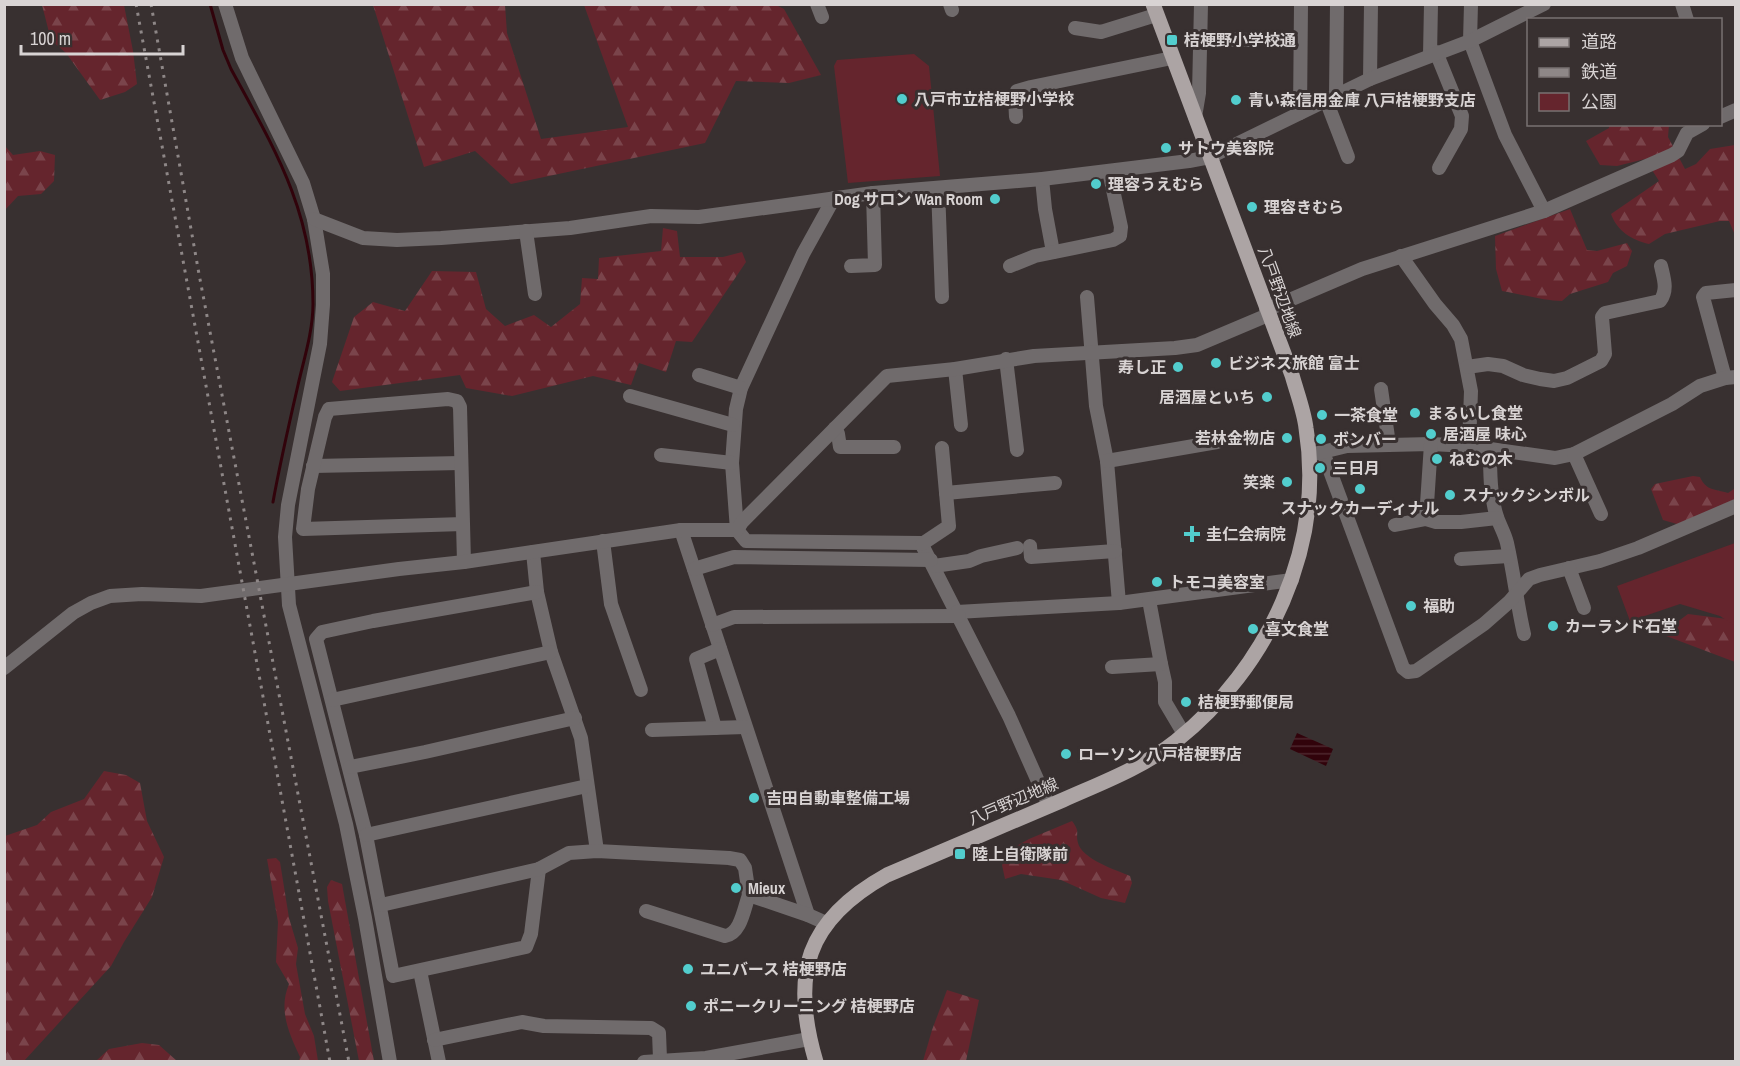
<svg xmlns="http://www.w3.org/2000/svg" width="1740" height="1066" font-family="'Archivo Narrow','Noto Sans JP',sans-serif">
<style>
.forest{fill:url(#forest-firs)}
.park{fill:#65252d}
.water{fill:url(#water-rules)}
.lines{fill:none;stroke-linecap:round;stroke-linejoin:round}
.stream{stroke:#31030b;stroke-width:3}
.minor{stroke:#706b6c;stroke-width:14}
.major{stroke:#aca4a4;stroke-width:15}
.rail{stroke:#8e8787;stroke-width:3;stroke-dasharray:3 6;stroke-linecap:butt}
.poi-dot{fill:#52cdcd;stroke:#383030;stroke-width:2}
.labels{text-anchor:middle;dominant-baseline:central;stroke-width:6;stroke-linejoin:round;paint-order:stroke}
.poi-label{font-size:16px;font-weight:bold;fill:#d8d3d3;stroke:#383030;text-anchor:start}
.street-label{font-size:16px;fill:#d8d3d3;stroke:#383030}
</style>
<defs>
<pattern id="forest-firs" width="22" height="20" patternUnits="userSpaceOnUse" patternTransform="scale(1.5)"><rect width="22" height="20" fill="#65252d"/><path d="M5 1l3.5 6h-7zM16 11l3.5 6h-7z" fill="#7a444b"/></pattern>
<pattern id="water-rules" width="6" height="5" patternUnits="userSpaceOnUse" patternTransform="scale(1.5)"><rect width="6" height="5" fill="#31030b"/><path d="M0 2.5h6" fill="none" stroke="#4e272e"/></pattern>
</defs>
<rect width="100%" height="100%" fill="#383030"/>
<g class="forest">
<polygon points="42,5 124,5 133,51 137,84 125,92 100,100 66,53 51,40"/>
<polygon points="373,5 505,5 507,33 541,139 628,127 584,5 776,5 784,9 821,75 789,83 736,81 705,143 511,184 475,151 424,167"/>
<path d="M1609 125H1669L1668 137 1685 169 1696 164 1710 149 1735 145V235L1729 221H1720L1665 234 1649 244C1632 240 1617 231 1611 214L1659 181 1645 159 1617 166 1600 165 1586 141 1609 128Z"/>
<polygon points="5,146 13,155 40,151 55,155 54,181 41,194 18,196 5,210"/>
<path d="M1570 209 1587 250 1597 251 1627 243 1632 251 1627 266 1613 273 1608 282 1570 294 1562 301C1544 301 1521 294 1502 291L1496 269 1495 236Z"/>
<polygon points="663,228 677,231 680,257 723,257 742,252 746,262 692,342 676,341 666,372 639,363 631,385 593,376 512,396 466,388 460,375 340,391 332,382 354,317 373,302 405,311 432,271 476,272 486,309 505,326 534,315 551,327 580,304 582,278 598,279 599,258 661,251"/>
<path d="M1693 476 1700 477C1706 491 1715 489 1728 493L1734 489 1735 485V502L1727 507 1677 524 1663 520 1651 489 1655 484Z"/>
<polygon points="1688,614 1735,620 1735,662 1661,634"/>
<polygon points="104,771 126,775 140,783 147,821 164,857 152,897 124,942 111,966 24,1061 5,1061 5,836 37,825 51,812 84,799"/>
<path d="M1072 821C1081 833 1075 832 1078 843 1082 859 1116 870 1130 876L1132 883 1125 903 1101 898 1061 880 1021 874 1005 879 1002 865 1013 848 1029 839Z"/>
<path d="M276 858 280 862 289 918 298 948 296 964 305 1014 314 1036 318 1061H299L300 1057C289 1033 278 1010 289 984L276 962 278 922 267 859Z"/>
<polygon points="331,880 342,884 374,1061 359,1061 328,901 327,887"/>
<polygon points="947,990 979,1000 966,1061 923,1061 932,1030"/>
<polygon points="142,1043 159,1045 177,1061 96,1061 109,1049"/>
</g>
<g class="park">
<polygon points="914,54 929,66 940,176 848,183 834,66 837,60"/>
<polygon points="1735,543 1735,626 1720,616 1680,604 1630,621 1617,586"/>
</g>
<polygon class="water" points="1297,733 1333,749 1326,766 1290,749"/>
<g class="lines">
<path class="stream" d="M210 4 223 50 231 69C274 148 313 211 313 304 313 331 304 359 298 385 289 424 280 463 273 502"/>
<g class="minor">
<polyline points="225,4 242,58 303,183 314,219 323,274 323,305 320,344 288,505 285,537 289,605 346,824 365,918 390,1062"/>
<polyline points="817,4 822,17"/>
<polyline points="950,4 952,10"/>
<polyline points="1471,4 1470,41 1505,135 1544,211"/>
<polyline points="1682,4 1687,20"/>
<polyline points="1075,28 1101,32 1156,15"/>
<polyline points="1200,39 1253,40"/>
<polyline points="1436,52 1462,116 1461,129 1439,168"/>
<polyline points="1430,55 1431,4"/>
<polyline points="1370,79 1371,4"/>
<polyline points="1336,95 1337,4"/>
<polyline points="1326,100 1348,157"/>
<polyline points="1300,113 1301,4"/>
<polyline points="1016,117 1015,98 1017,91 1031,87 1172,58"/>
<polyline points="1195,117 1199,93 1201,4"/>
<polyline points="1720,117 1736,110"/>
<polyline points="1042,179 1045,209 1053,252"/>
<polyline points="938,188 942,297"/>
<polyline points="834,198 803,254 741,388 736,409 732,463 737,530 746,541 921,543 1009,716 1049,806"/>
<polyline points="314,219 363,238 397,240 441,238 570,228 651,216 699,217 873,193 1042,179 1189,161 1210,157 1370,79 1470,41 1544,4"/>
<polyline points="526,231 535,294"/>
<polyline points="1401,256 1435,304 1453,325 1461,339 1471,391 1469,446"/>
<polyline points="851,266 875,265 873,193"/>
<polyline points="1010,266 1035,256 1113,240 1120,236 1121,227 1109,171"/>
<polyline points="1087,297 1096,406 1107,461 1119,603"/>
<polyline points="1266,310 1362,269 1544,211 1672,155 1678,151 1687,133 1703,124"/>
<polyline points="1006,359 1017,450"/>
<path d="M1467 367 1488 364 1503 366 1523 375 1540 379 1554 381 1567 378 1601 361 1605 354 1602 317 1605 313 1660 301C1668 290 1664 279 1661 266"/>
<polyline points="955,369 961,425"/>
<polyline points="699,375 741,388"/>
<polyline points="1725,378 1703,297 1706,293 1736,290"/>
<polyline points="1381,389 1389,444"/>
<polyline points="630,396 733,425"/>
<polyline points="835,428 838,434 840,447 894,447"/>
<path d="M1490 449C1490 471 1490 496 1497 517 1500 526 1505 534 1507 543 1514 574 1517 604 1524 634"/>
<polyline points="1323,452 1403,668 1408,672 1416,671 1484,624 1509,602 1529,579 1540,575 1600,561 1638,548 1736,506"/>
<polyline points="1314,454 1347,446 1431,444 1469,446 1555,458 1574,454 1672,404 1700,386 1725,378 1736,377"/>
<polyline points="1574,454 1601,514"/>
<polyline points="661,455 732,463"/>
<polyline points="1107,461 1217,442"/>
<polyline points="313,466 461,463"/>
<polyline points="946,493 1055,483"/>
<polyline points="1426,519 1431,444"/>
<polyline points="463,524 303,529 308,489 325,417 329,409 448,399 457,401 460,407 464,562"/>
<polyline points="1395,525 1426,519 1436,522 1461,522 1497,518"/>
<polyline points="681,530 808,915"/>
<polyline points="603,541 611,604 641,690"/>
<polyline points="922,544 949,526 942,448"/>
<polyline points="1030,546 1031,557 1115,551"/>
<polyline points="533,552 537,592 551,652 581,738 597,851"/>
<polyline points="1461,559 1509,556"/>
<polyline points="934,566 969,561 981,556 1017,548"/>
<polyline points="1569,568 1584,608"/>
<polyline points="694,569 734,557 931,560"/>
<polyline points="537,592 373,621 322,632 316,639 366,835 393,976 526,947 531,934 539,869"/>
<polyline points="957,612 1119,603 1292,580"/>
<polyline points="712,625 734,617 959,616"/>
<polyline points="1161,664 1165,682 1165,702 1184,734"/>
<polyline points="1112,667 1161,664 1149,600"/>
<polyline points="4,668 73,613 91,603 110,596 142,594 201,596 399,569 464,562 681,530 737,530 742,522 887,376 955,369 1034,356 1175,348 1197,345 1268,315"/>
<polyline points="332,700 551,652"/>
<polyline points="715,728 696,659 720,649"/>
<polyline points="652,730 745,727"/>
<polyline points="350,767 425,752 575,718"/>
<polyline points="366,835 587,786"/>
<polyline points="381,905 539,869 569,853 597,851 729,858 740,860 745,868 749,895 808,915 826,923"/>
<path d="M646 911 725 936C741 934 744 908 749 895"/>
<polyline points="420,971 439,1062"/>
<polyline points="434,1040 522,1022 544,1026 651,1028 659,1033 660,1059"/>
<polyline points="644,1062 706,1058 809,1039"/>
</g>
<path class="major" d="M816 1062C790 974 806 920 887 875 946 850 1004 825 1063 800 1101 783 1142 768 1176 741 1268 668 1325 547 1306 428 1304 411 1297 393 1292 375L1153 4"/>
<g class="rail">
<polyline points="136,4 330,1062"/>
<polyline points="151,4 199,274 349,1062"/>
</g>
</g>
<g class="poi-dot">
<rect x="1166" y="34" width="12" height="12" rx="3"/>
<circle cx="902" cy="99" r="6"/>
<circle cx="1236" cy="100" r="6"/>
<circle cx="1166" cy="148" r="6"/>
<circle cx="1096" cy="184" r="6"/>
<circle cx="995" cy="199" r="6"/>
<circle cx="1252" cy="207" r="6"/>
<circle cx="1216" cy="363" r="6"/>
<circle cx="1178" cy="367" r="6"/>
<circle cx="1267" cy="397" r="6"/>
<circle cx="1415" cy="413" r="6"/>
<circle cx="1322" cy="415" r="6"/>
<circle cx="1431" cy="434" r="6"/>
<circle cx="1287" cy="438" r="6"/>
<circle cx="1321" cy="439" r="6"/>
<circle cx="1437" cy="459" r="6"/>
<circle cx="1320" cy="468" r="6"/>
<circle cx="1287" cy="482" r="6"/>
<circle cx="1360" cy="489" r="6"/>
<circle cx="1450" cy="495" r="6"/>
<path d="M1189 525h6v6h6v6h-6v6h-6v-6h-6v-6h6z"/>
<circle cx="1157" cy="582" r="6"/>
<circle cx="1411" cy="606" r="6"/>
<circle cx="1553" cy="626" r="6"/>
<circle cx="1253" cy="629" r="6"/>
<circle cx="1186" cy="702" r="6"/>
<circle cx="1066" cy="754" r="6"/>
<circle cx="754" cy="798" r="6"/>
<rect x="954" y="848" width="12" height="12" rx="3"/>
<circle cx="736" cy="888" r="6"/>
<circle cx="688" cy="969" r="6"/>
<circle cx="691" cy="1006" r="6"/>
</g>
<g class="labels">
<g class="poi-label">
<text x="1184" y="40">桔梗野小学校通</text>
<text x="914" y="99">八戸市立桔梗野小学校</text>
<text x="1248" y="100">青い森信用金庫 八戸桔梗野支店</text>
<text x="1178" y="148">サトウ美容院</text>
<text x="1108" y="184">理容うえむら</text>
<text x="983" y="199" text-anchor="end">Dog サロン Wan Room</text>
<text x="1264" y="207">理容きむら</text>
<text x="1228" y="363">ビジネス旅館 富士</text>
<text x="1166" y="367" text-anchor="end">寿し正</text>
<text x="1255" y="397" text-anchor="end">居酒屋といち</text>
<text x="1427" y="413">まるいし食堂</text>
<text x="1334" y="415">一茶食堂</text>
<text x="1443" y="434">居酒屋 味心</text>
<text x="1275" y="438" text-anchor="end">若林金物店</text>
<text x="1333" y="439">ボンバー</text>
<text x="1449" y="459">ねむの木</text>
<text x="1332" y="468">三日月</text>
<text x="1275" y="482" text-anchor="end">笑楽</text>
<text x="1462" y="495">スナックシンボル</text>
<text x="1360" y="508" text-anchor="middle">スナックカーディナル</text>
<text x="1206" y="534">圭仁会病院</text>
<text x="1169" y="582">トモコ美容室</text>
<text x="1423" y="606">福助</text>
<text x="1565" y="626">カーランド石堂</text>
<text x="1265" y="629">喜文食堂</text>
<text x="1198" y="702">桔梗野郵便局</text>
<text x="1078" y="754">ローソン 八戸桔梗野店</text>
<text x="766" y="798">吉田自動車整備工場</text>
<text x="972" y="854">陸上自衛隊前</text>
<text x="748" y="888">Mieux</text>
<text x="700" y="969">ユニバース 桔梗野店</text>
<text x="703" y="1006">ポニークリーニング 桔梗野店</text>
</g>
<g class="street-label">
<text transform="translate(1280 292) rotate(70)">八戸野辺地線</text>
<text transform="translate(1013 801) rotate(-23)">八戸野辺地線</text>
</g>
</g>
<rect width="1740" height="1066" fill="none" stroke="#d8d3d3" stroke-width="12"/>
<rect x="1527" y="18" width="195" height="108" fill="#383030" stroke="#787171" stroke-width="1.5"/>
<rect x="1539" y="38" width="30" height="9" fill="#aca4a4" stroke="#787171" stroke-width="1.5"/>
<text x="1581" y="48" font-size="18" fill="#d8d3d3">道路</text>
<rect x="1539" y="68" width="30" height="9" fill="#8e8787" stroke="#787171" stroke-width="1.5"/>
<text x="1581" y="78" font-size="18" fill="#d8d3d3">鉄道</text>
<rect x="1539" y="93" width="30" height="18" fill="#65252d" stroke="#787171" stroke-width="1.5"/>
<text x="1581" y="108" font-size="18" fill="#d8d3d3">公園</text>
<path d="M21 45v9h162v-9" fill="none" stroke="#d8d3d3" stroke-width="3"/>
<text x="30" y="45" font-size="18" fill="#d8d3d3" stroke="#383030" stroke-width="4.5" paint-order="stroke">100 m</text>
</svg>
